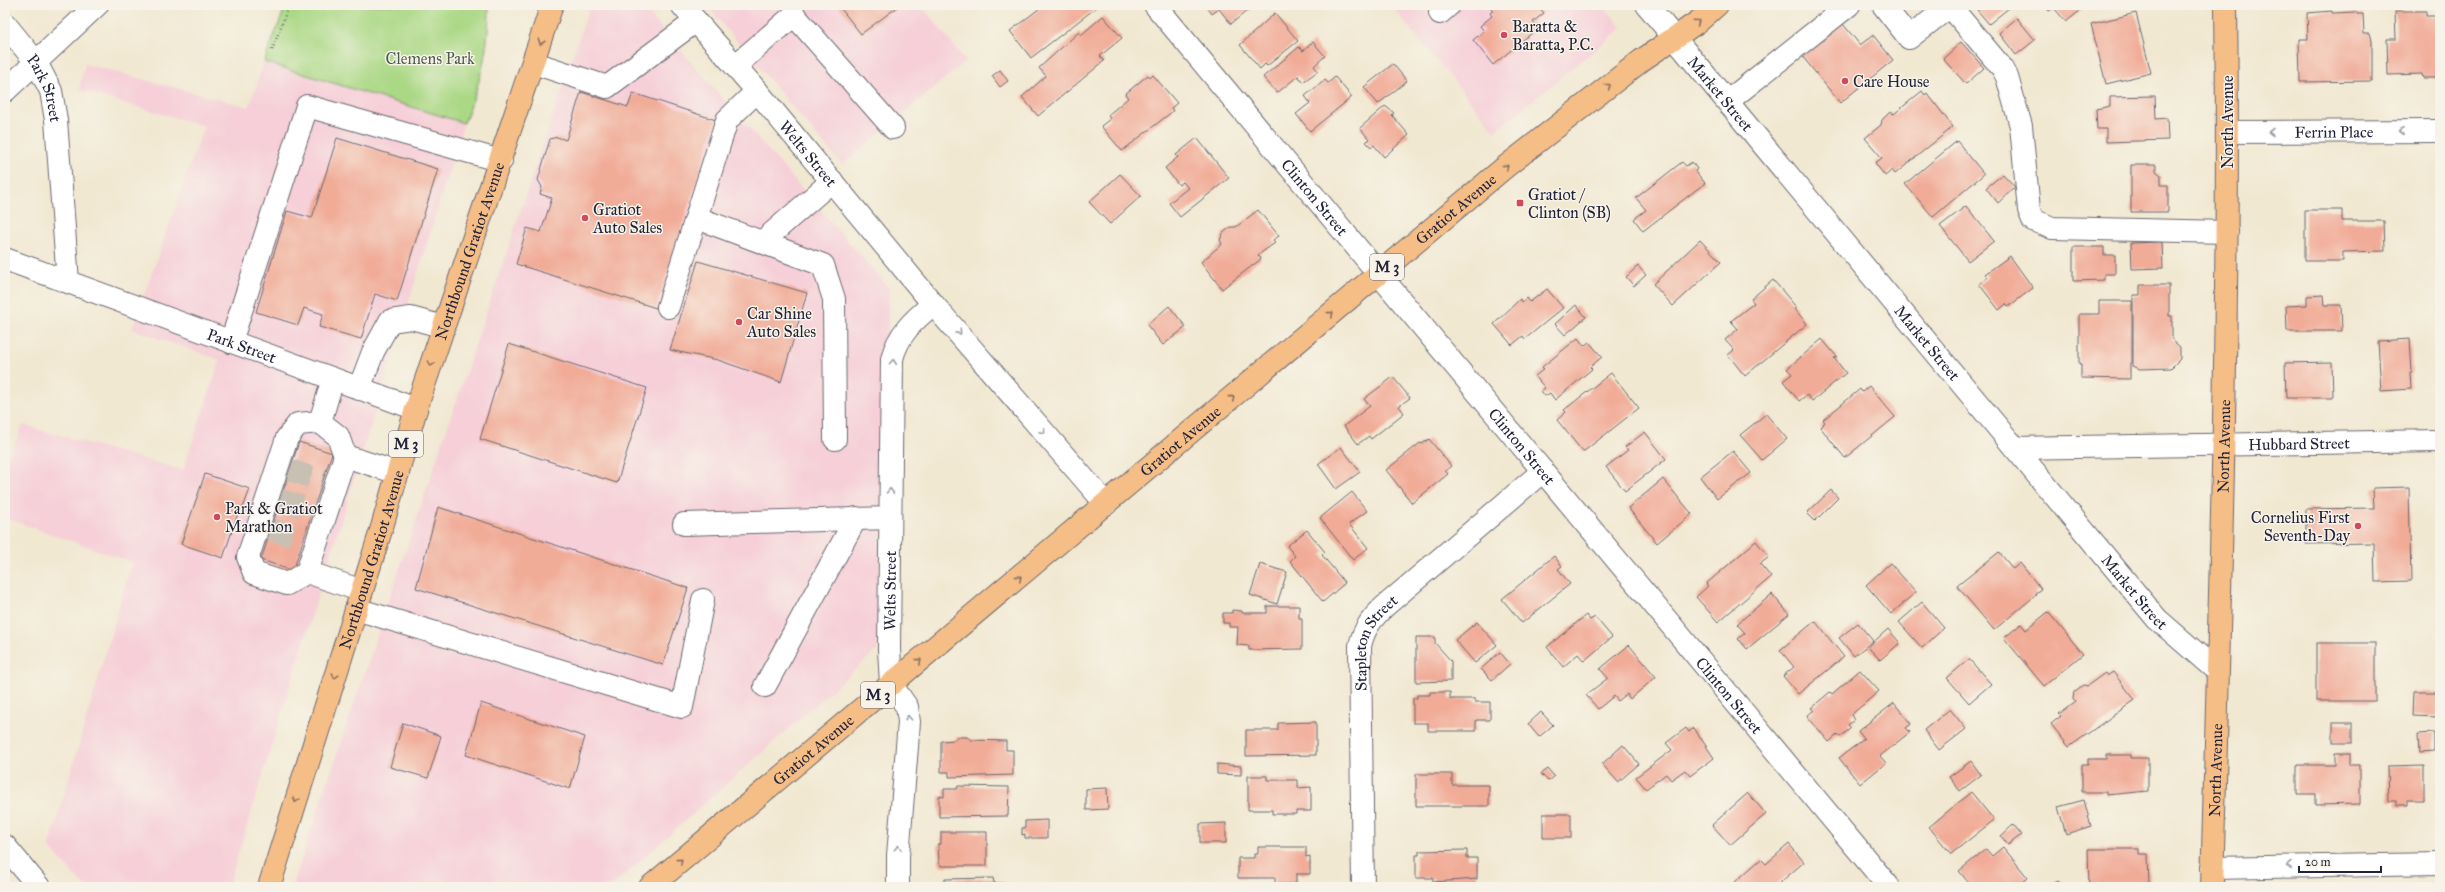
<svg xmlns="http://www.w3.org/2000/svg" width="2445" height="892" font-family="'IM FELL Great Primer',serif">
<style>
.built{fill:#f6cfd8}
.green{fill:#aad885;stroke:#667d60}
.building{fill:#f1ac98}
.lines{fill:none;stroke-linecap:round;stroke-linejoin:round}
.minor-tunnel{stroke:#c8c0b3;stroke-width:22;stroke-dasharray:22 11;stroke-linecap:butt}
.minor-casing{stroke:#6a6770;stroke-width:24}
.major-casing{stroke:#6a6770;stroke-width:24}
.path{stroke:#6a6770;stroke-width:2.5;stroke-dasharray:1 3;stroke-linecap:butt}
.minor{stroke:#fff;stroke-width:22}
.major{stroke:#f6be87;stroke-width:22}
.oneway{stroke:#8c7061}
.oneway2{stroke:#9c9ca7}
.poi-dot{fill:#d1495b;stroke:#f7f3e8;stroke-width:1.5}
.labels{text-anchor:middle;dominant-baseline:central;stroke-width:3;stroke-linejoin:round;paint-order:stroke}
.shield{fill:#f7f3e8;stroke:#62616f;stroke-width:1}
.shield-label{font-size:15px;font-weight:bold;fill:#22223b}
.poi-label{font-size:16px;fill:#22223b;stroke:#f7f3e8;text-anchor:start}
.park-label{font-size:16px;fill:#4b5951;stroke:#f7f3e8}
.street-label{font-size:16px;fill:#22223b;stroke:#f7f3e8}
</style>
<rect width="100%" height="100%" fill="#f7f3e8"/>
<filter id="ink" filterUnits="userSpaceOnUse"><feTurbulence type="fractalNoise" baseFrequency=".025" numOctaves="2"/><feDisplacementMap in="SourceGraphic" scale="8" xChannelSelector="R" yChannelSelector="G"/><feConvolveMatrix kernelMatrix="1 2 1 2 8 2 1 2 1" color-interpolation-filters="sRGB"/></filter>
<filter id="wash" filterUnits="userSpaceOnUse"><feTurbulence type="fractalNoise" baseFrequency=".012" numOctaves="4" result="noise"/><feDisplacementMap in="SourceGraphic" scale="16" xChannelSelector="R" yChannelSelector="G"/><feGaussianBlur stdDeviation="0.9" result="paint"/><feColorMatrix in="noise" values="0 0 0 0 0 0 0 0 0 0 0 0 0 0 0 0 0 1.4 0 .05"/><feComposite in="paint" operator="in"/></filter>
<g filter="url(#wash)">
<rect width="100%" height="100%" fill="#f1e8d1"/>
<g class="built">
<polygon points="590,5 641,5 889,288 877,650 611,887 292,887"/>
<polygon points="706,5 921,5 966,61 842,165"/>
<polygon points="1391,5 1603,5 1622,28 1495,131"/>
<polygon points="264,62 464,123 228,887 85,887 49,847 132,562 5,518 5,466 23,425 183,470 220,360 132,329 204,126 79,90 85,64 249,107"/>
</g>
<path class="green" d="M286 5H489C489 50 481 81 464 123L264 62Z"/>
<g id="blocks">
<g class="building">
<polygon points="838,5 900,5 861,34"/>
<polygon points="1044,5 1048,8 1052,5 1096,5 1097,7 1031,58 1010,31"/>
<polygon points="1205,5 1254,5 1231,24 1219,9 1212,14"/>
<polygon points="1494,5 1537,5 1544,13 1533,22 1538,28 1493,65 1473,40 1484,31 1480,26 1492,16 1490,13 1493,11 1491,8"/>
<polygon points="1973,5 2008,5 2010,7 1989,24"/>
<polygon points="2044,5 2087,5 2066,22 2054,8 2049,11"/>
<polygon points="2332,11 2332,13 2357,12 2357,14 2363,14 2364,33 2370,33 2372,40 2372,81 2300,82 2299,39 2308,39 2307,13"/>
<polygon points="2395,11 2426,11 2426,16 2440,16 2440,78 2423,78 2422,74 2388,75 2387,39 2396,39"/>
<polygon points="1275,13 1298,41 1267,66 1265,64 1260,69 1240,45"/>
<polygon points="2136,13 2151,73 2106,84 2091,24"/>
<polygon points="1103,16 1122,38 1100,56 1104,61 1038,116 1022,97 1046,76 1039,68 1079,32 1081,35"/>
<polygon points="1838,18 1860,45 1873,35 1893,60 1840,103 1798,51"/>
<polygon points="2017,18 2035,40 2016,55 1999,33"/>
<polygon points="1313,42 1325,56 1314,66 1318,71 1303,82 1298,76 1277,93 1263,77 1299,47 1303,51"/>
<polygon points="1961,42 1984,68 1966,84 1943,59"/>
<polygon points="1393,64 1407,81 1378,104 1364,87"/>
<polygon points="1000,70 1008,81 1000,87 992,76"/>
<polygon points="1148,75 1150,78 1153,75 1177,103 1171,108 1173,111 1122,151 1101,126 1110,119 1108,115 1128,98 1125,94"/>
<polygon points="1335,77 1352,97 1310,131 1296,114 1310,103 1305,96 1325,80 1328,83"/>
<polygon points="1922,91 1925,95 1927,93 1953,127 1895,174 1892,170 1885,176 1875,163 1882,158 1865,138 1881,125 1882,120 1890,112 1894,114"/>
<polygon points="581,92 628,107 633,93 716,120 656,308 516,264 527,228 541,232 552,198 540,194 542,187 538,180 550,139 557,137 566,140"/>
<polygon points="2155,96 2156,119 2167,118 2168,140 2106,142 2106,129 2097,129 2096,109 2110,106 2110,97"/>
<polygon points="1385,106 1394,113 1392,115 1409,135 1384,157 1374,145 1371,147 1366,142 1369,139 1360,128"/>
<polygon points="337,138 438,169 397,301 375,294 361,339 319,327 323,314 304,308 298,325 256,312 287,211 312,218"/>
<polygon points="1197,138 1229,178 1180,217 1169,203 1188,188 1183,182 1179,185 1165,168 1178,157 1176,155"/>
<polygon points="1957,141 1984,174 1933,217 1905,184"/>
<polygon points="1682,162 1686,166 1692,162 1697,169 1695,171 1705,183 1643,231 1634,219 1646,210 1636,198"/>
<polygon points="2131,165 2156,165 2156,171 2161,175 2161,185 2168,185 2168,212 2131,212"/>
<polygon points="1120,174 1141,196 1110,224 1089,202"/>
<polygon points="2003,174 2015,187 1998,203 1986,188"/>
<polygon points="1966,206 1994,241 1968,261 1940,226"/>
<polygon points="1258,210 1279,236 1273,240 1275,243 1258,255 1261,259 1222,289 1201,262 1222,244 1220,240 1223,233 1231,227 1236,227"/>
<polygon points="2305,210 2342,210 2342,221 2384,221 2385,251 2343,252 2343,261 2305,261"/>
<polygon points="1700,240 1721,262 1673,306 1653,284"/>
<polygon points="2162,242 2163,268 2132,269 2131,243"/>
<polygon points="2073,247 2104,247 2104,255 2115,255 2115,274 2104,274 2104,280 2073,281"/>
<polygon points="2010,256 2033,288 2008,307 2006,304 1999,310 1979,284 1988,277 1985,274"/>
<polygon points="698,261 807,293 781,382 718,360 670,350"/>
<polygon points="1638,266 1646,275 1634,286 1626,277"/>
<polygon points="1773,280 1797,308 1795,309 1807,324 1745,376 1728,355 1734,350 1725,340 1738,329 1731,321 1754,303 1751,299"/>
<polygon points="2140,285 2169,285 2169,316 2172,316 2172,340 2180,347 2180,359 2171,368 2140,369 2133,366 2133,295 2140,295"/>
<polygon points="1547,289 1563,308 1525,339 1523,336 1512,345 1494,324 1520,299 1522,302 1527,298 1530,302"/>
<polygon points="2324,295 2325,305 2341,305 2342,331 2287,331 2286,306 2307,305 2307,296"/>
<polygon points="2099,301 2132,301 2132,363 2130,364 2130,379 2081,378 2081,364 2079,364 2079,314 2099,314"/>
<polygon points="1576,305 1586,317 1565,335 1555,324"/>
<polygon points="1169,306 1186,327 1163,345 1147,325"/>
<polygon points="1578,338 1584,346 1589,342 1602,357 1590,367 1592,369 1555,400 1550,393 1545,396 1541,391 1545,388 1535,376 1544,369 1542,367"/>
<polygon points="1822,339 1837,357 1834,358 1846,373 1812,401 1807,395 1799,401 1783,381 1792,374 1787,369"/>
<polygon points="2410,339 2412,373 2410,373 2411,389 2381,391 2378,341"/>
<polygon points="509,344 647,388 617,483 480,439"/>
<polygon points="2332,362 2333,398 2286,398 2285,363"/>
<polygon points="1611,373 1639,408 1583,452 1557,420 1566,412 1564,410"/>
<polygon points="1393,377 1410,398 1399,406 1404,413 1371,439 1369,436 1358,444 1344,426 1370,406 1364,399"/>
<polygon points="1869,386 1895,417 1845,458 1820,427 1825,422 1823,420 1860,389 1862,392"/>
<polygon points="1766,414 1787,439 1762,460 1740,435"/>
<polygon points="1645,432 1666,459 1625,491 1606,467 1628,450 1625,447"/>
<polygon points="1429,439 1451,466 1445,471 1448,474 1412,503 1386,470 1420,443 1422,444"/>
<polygon points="299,442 332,453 293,571 261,560"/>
<polygon points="1341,447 1360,472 1336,489 1318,464"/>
<polygon points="1733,451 1751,473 1717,499 1700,477"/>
<polygon points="205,474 250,489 243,508 240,507 223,558 181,544"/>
<polygon points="1663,479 1692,514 1657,543 1628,508"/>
<polygon points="2409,487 2411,581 2375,582 2374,543 2306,544 2306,509 2374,508 2373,488"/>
<polygon points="1831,490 1838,498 1815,521 1807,513"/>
<polygon points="1352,492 1367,511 1349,524 1368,548 1353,560 1320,518"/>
<polygon points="438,507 688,588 663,665 416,588"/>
<polygon points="1307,530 1325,552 1322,555 1345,583 1323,602 1290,561 1295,556 1287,546"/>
<polygon points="1756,541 1769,557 1760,564 1771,577 1718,622 1696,597 1708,586 1706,584"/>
<polygon points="1999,552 2013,569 2020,563 2041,589 2035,593 2036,595 1994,630 1957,586"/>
<polygon points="1554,556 1562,566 1558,569 1570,584 1522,623 1502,599"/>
<polygon points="1890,563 1916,592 1891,614 1866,585"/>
<polygon points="1260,564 1287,572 1277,604 1250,595"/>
<polygon points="1772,594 1789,614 1747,649 1738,639 1745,633 1737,624"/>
<polygon points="1922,602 1944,628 1922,648 1899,622"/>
<polygon points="1267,606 1299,606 1299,618 1302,618 1302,649 1249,650 1249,646 1237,645 1238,627 1229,627 1229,623 1223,623 1223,613 1232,613 1232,610 1242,611 1242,613 1267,613"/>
<polygon points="2048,612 2083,654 2044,686 2004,638 2021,624 2026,630"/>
<polygon points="1586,615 1590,620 1595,617 1612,637 1584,661 1578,654 1563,667 1547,647"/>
<polygon points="1815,621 1844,657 1798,694 1783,676 1794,667 1780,650"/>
<polygon points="1477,622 1497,645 1475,663 1455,640"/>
<polygon points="1858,623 1873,641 1854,656 1839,638"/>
<polygon points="1888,629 1900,643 1880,660 1868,647"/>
<polygon points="1416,637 1435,637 1435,643 1451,661 1451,681 1416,682"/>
<rect x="2316" y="643" width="59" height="58"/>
<polygon points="1629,645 1656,677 1630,699 1627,694 1618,701 1614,696 1598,709 1586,695 1608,678 1600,669"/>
<polygon points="1500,652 1510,664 1492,680 1481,669"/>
<polygon points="1969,659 1991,684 1969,703 1947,678"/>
<polygon points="1860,670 1879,691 1851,715 1854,720 1848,725 1851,728 1840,737 1838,734 1829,742 1807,716 1814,710 1811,708 1830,692 1832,694"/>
<polygon points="2113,672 2135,700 2069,747 2051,724 2061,716 2059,714 2075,702 2073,699 2074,692 2083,685 2087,686 2105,673 2107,676"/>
<polygon points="1430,692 1450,692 1450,699 1475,699 1475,702 1490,702 1490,720 1476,720 1476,731 1428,731 1428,723 1413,723 1413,698 1417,698 1417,695 1430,695"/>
<polygon points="2413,692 2439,692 2438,717 2412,716"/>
<polygon points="481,703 585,737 570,789 466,755"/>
<polygon points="1894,703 1911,724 1906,728 1910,732 1880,756 1886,763 1860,784 1839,758 1864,739 1858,731"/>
<polygon points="1950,709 1966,729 1939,750 1924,730"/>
<polygon points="1541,712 1553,725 1539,737 1528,724"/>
<polygon points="1316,722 1316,755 1246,756 1246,730 1278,730 1278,723"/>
<polygon points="403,723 441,736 428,778 390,767"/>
<rect x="2333" y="723" width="19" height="20"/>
<polygon points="1686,728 1689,732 1694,728 1714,758 1690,776 1685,770 1671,780 1666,774 1646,789 1636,777 1672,750 1666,743"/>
<polygon points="2434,733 2434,752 2419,753 2418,734"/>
<polygon points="957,737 967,737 971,740 1006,741 1006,750 1013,750 1013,775 949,777 949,772 941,772 941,741 955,740"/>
<polygon points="1623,745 1639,764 1618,782 1602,764"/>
<polygon points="2335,753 2350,753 2350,765 2360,765 2360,804 2316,805 2316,794 2297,794 2297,765 2335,765"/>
<polygon points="2106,755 2131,755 2131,758 2148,758 2148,791 2106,795 2106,792 2082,792 2082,764 2088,764 2088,759 2106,759"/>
<polygon points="1971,761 1981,775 1960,791 1949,777"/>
<polygon points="1217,764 1241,766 1241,775 1217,774"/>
<polygon points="2424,766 2424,801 2408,801 2408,806 2396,806 2396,801 2388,801 2387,767"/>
<polygon points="1548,769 1554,776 1548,781 1541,774"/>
<polygon points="1416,774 1452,774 1452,785 1489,785 1489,806 1416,806"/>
<polygon points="1248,776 1267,776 1267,780 1298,780 1298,788 1311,787 1311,811 1296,811 1296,814 1272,814 1272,810 1248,810"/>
<polygon points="958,786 1009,787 1008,816 939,817 939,796 944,797 944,789 957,789"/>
<polygon points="1107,788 1108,809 1086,810 1086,789"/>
<polygon points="1971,792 1994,820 1951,854 1929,827"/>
<polygon points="1748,793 1766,814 1730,845 1712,825"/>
<polygon points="2084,800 2091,826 2066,834 2058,807"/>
<rect x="1543" y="814" width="28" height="24"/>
<polygon points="1047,820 1047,838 1025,838 1025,834 1022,835 1022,828 1025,828 1025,821"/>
<polygon points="1226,823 1226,843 1200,843 1200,824"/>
<polygon points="2013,825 2021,835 2008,845 2001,836"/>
<polygon points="941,832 987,832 987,866 941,866 939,862 938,844 941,844"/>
<polygon points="1789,844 1804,862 1775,887 1739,887 1735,882 1761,859 1766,864"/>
<polygon points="1258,847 1306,847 1306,857 1310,856 1310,874 1296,874 1296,884 1275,884 1275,878 1238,878 1238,858 1254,858 1254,854 1258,854"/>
<polygon points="2003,847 2028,878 2017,887 1972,887 1959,871 1986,849 1992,856"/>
<polygon points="2088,849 2139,849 2139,854 2148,854 2149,887 2089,887"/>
<polygon points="1467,850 1467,858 1477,858 1477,879 1433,882 1433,878 1416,878 1416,855 1419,855 1419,851"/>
<polygon points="993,878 994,883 1010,883 1010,887 939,887 945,885 945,879"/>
<polygon points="2057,881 2065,887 2049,887"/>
</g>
</g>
</g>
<g filter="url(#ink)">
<use href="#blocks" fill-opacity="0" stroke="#6a6770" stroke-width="1"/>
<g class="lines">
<g class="minor-tunnel">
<polyline points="290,470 322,481"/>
<polyline points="280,500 313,510"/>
<polyline points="271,529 303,540"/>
</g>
<g class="minor-casing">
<g id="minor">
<path id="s1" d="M682 5 757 91 933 304 1106 504"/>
<path id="s2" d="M1155 5 1889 887"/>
<path id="s3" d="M1647 5 2157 619 2217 671"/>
<polyline points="1883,5 1909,38 1950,6"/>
<polyline points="1949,5 2003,69 2007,77 2021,126 2029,210 2033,220 2052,228 2227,232"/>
<polyline points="1440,13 1449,5"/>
<path id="s4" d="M5 24 36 62 51 91 56 120 68 282"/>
<polyline points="534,63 607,87 696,21"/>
<polyline points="735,66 794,15 893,128"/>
<polyline points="5,91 97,5"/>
<polyline points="1728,101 1849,5"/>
<path id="s5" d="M2227 132 2440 131"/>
<polyline points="697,218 823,265 834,299 835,439"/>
<polyline points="762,242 832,181"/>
<path id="s6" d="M5 259 416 409"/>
<polyline points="668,307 727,120 757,91"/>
<polyline points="231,342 307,106 501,161"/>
<polyline points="333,379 320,422 298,424 287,438 248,557 254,573 287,584 307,572 345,456 398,473"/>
<polyline points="359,389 373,352 390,321 411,318 444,327"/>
<polyline points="320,422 338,436 345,456"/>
<path id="s7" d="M2015 448 2440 441"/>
<polyline points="684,524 890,518"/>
<polyline points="307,572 362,591"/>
<polyline points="356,609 682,707 703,600"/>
<polyline points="765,686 856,518"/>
<polyline points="5,846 39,887"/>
<polyline points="2212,868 2440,864"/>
<path id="s8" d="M898 887V856L909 722 907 707 891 684 889 649 892 359C898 334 914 320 933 304"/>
<path id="s9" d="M1363 887 1360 646C1364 628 1372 618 1385 606L1543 471"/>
</g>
</g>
<g class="major-casing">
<g id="major">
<path id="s10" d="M269 887 382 527 416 409 552 5"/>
<path id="s11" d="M650 887 1504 168 1642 60 1699 21 1717 5"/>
<path id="s12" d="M2212 887C2220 593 2230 299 2226 5"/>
</g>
</g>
<polyline class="path" points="272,50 289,5"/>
<use href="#minor" class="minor"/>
<use href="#major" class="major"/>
</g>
<defs><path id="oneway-chevron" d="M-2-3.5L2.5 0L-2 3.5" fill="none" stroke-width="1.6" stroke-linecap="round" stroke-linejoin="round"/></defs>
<g class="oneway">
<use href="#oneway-chevron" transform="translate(1697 22) rotate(-37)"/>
<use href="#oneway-chevron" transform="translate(541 42) rotate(109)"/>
<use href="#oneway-chevron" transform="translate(1608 86) rotate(-38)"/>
<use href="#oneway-chevron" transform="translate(1506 167) rotate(-39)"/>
<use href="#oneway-chevron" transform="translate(1331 314) rotate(-40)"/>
<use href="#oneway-chevron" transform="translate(431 364) rotate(109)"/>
<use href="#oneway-chevron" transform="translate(1232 398) rotate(-40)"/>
<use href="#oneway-chevron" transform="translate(1019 578) rotate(-40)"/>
<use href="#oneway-chevron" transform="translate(919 661) rotate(-40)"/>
<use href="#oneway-chevron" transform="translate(335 676) rotate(108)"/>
<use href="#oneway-chevron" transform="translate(296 800) rotate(108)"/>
<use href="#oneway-chevron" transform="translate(680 861) rotate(-40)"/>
</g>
<g class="oneway2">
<use href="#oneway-chevron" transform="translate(2401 131) rotate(180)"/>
<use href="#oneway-chevron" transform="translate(2271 132) rotate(180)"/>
<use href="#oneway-chevron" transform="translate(959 332) rotate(48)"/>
<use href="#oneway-chevron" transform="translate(893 362) rotate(-85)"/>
<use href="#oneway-chevron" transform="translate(1043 431) rotate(50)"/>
<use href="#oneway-chevron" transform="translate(890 491) rotate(-89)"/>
<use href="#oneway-chevron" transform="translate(908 718) rotate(-93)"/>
<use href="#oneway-chevron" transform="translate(898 848) rotate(-85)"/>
<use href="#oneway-chevron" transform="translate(2289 866) rotate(179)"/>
</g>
</g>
<g class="poi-dot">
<circle cx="1504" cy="35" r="4"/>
<circle cx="1845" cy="81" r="4"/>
<rect x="1516" y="199" width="8" height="8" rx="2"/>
<circle cx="585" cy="218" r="4"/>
<circle cx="739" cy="322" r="4"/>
<circle cx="217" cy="517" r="4"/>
<circle cx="2358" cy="526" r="4"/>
</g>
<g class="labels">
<g class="shield">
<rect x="1370" y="254" width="34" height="26" rx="3"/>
<rect x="389" y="431" width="34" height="26" rx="3"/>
<rect x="861" y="682" width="34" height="26" rx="3"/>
</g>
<g class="shield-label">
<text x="1387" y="267">M 3</text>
<text x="406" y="444">M 3</text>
<text x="878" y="695">M 3</text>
</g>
<g class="poi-label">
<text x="1512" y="26">Baratta &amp;<tspan x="1512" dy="18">Baratta, P.C.</tspan></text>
<text x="1853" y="81">Care House</text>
<text x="1528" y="194">Gratiot /<tspan x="1528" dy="18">Clinton (SB)</tspan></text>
<text x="593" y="209">Gratiot<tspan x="593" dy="18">Auto Sales</tspan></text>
<text x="747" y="313">Car Shine<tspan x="747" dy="18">Auto Sales</tspan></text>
<text x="225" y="508">Park &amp; Gratiot<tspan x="225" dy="18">Marathon</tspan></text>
<text x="2350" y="517" text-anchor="end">Cornelius First<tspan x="2350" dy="18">Seventh-Day</tspan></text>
</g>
<g class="park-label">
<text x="430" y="58">Clemens Park</text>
</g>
<g class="street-label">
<text stroke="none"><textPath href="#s4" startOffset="77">Park Street</textPath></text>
<text stroke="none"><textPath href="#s3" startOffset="115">Market Street</textPath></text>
<text transform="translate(2227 122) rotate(-90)">North Avenue</text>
<text stroke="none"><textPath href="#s5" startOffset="107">Ferrin Place</textPath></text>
<text stroke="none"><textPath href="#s1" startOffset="195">Welts Street</textPath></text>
<text stroke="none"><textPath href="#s2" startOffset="250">Clinton Street</textPath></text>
<text stroke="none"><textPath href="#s11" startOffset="1053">Gratiot Avenue</textPath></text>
<text stroke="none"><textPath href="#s10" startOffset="667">Northbound Gratiot Avenue</textPath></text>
<text stroke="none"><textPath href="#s3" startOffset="439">Market Street</textPath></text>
<text stroke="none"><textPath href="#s6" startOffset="252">Park Street</textPath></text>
<text stroke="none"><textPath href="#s11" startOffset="693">Gratiot Avenue</textPath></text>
<text stroke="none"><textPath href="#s7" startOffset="284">Hubbard Street</textPath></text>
<text stroke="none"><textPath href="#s2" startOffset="574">Clinton Street</textPath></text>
<text stroke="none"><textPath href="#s12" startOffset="441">North Avenue</textPath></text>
<text stroke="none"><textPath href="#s10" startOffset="343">Northbound Gratiot Avenue</textPath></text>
<text stroke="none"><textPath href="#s8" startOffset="302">Welts Street</textPath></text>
<text stroke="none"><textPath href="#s3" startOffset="763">Market Street</textPath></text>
<text stroke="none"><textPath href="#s9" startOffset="249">Stapleton Street</textPath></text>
<text stroke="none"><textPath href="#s2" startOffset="898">Clinton Street</textPath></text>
<text stroke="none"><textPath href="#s11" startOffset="213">Gratiot Avenue</textPath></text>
<text stroke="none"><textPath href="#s12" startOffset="117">North Avenue</textPath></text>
</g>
</g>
<rect width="2445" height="892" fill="none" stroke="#f7f3e8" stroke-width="20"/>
<path d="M2299 866v6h82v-6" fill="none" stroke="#22223b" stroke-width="2"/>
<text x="2305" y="866" font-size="12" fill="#22223b" stroke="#f7f3e8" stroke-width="3" paint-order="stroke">20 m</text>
</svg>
